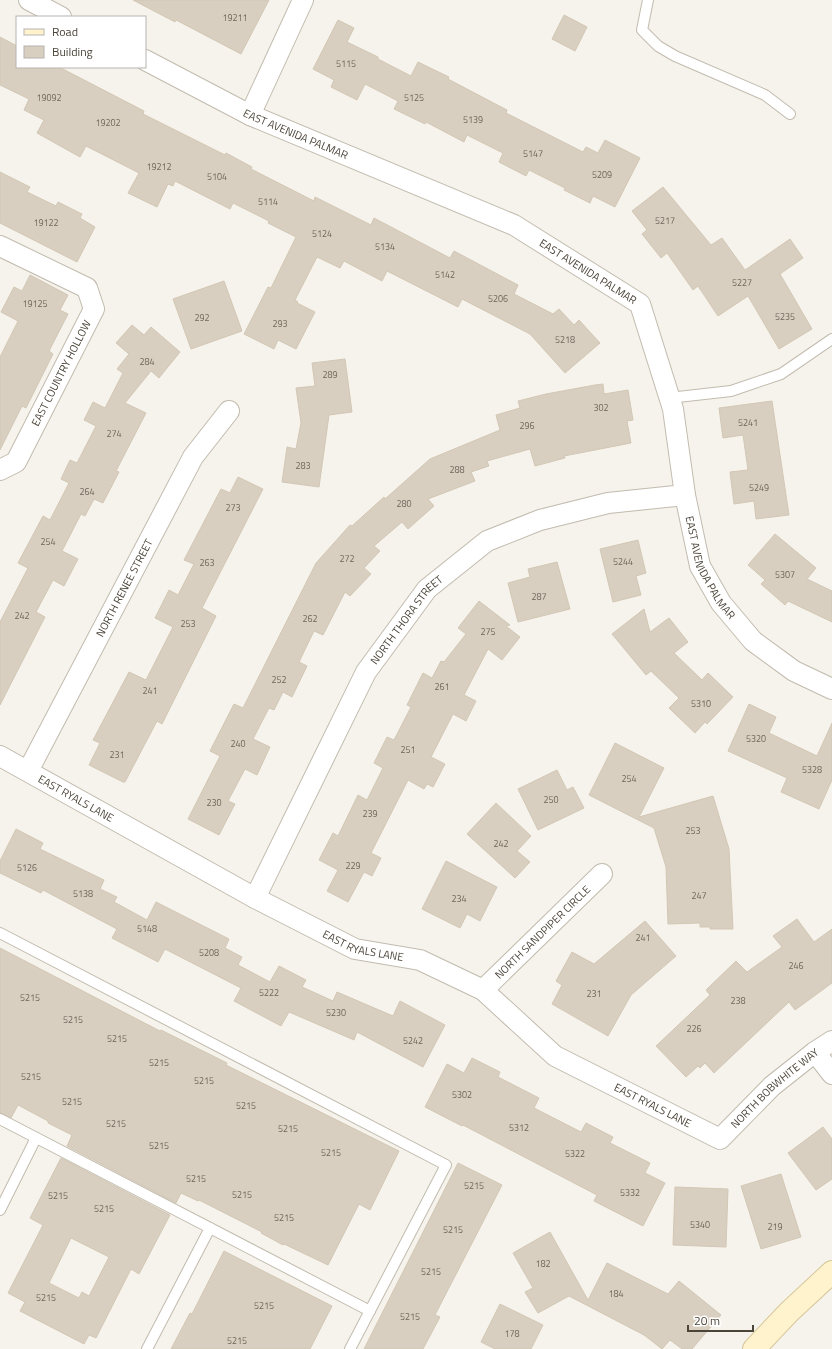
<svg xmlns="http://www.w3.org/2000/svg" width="832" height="1349" font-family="'Titillium Web',sans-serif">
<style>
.building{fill:#d8cfc1;stroke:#d3c7b4;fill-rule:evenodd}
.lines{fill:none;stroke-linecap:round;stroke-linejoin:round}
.service-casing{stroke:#c2bbae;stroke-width:12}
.minor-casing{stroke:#c2bbae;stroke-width:22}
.secondary-casing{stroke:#d6c79b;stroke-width:24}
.service{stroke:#fff;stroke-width:10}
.minor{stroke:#fff;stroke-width:20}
.secondary{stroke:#fff3cd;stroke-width:22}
.labels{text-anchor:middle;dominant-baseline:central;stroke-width:3;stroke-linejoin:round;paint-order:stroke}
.number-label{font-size:9px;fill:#6e675b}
.street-label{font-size:11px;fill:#4b4439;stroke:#fff}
</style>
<rect width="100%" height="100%" fill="#f6f3ec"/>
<g class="building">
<polygon points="133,0 269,0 241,54 176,20 175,22"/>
<polygon points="564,15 587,27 575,51 552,39"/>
<polygon points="338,20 354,28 347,42 378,57 378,59 411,76 418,62 449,77 448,79 507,110 506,113 583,152 586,147 598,153 605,140 640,158 615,207 593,196 590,203 564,190 565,188 529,170 526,176 499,162 503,153 467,135 464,142 426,122 425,124 394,109 398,101 365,84 357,100 331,87 334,80 313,69"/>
<polygon points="0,37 17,46 17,67 59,67 144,111 143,114 225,155 226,153 252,167 251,169 314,201 315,197 371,225 374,218 450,258 454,251 518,285 514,294 553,314 559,309 574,325 579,320 600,343 565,373 530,334 462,299 458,307 387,271 382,281 344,261 340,268 317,257 295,300 298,302 297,303 315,312 296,349 278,340 274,349 244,334 268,287 271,288 296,237 268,223 269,221 233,203 230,209 175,181 173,186 168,184 157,207 128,193 139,173 86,146 80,157 37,133 44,120 24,110 29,99 0,85"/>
<polygon points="0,172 30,187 27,192 56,206 58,202 82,214 80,218 95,227 77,262 0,223"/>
<polygon points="663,187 711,245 722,238 745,270 790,239 803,258 780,274 812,329 779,349 748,296 718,316 698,286 693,290 667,253 661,258 642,234 647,230 632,211"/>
<polygon points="30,275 68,295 60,310 68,314 49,351 53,354 26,408 22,406 0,450 0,357 18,321 1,312 14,287 22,291"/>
<polygon points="224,281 242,331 191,349 173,299"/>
<polygon points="132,325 144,335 151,327 180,352 159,378 151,371 125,403 146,413 116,471 119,472 103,503 94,499 85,516 81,514 62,551 78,559 64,586 53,580 36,612 45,617 0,705 0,622 28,568 18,563 43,516 50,520 69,483 61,479 70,460 77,463 96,426 84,420 93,402 105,408 123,373 117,369 129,354 116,343"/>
<polygon points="345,359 352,412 329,415 319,487 282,482 287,447 296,449 301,423 296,388 315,386 312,363"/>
<polygon points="603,384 604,394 628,390 633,420 627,421 631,443 564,456 565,458 535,466 530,449 487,461 489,466 471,472 475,481 428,499 434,506 408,529 402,522 374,546 380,551 364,568 371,574 350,596 345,592 323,635 314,631 299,662 307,666 292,697 283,692 274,710 269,708 253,739 270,747 257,775 245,769 228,801 235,804 219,835 188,819 220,756 210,751 234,704 243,708 316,563 350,525 352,526 384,497 385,499 430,459 500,430 496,415 520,408 518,401 546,394 595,385"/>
<polygon points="772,401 789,515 756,519 754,501 734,504 730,472 748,470 743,435 723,438 719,408"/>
<polygon points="238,477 263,489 202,608 216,616 162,724 157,721 125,782 123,782 89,765 100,743 93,740 129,672 146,680 173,627 155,618 169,590 178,595 194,564 184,560 221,489 230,493"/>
<polygon points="775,534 816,568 807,579 832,591 832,622 788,601 785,605 761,584 765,580 748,565"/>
<polygon points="638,540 646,573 636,576 641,595 613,602 600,549"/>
<polygon points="557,562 570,609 518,622 508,583 530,577 528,569"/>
<polygon points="479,601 510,625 506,626 520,637 502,660 488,649 464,695 476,701 466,721 453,714 431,757 445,764 433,787 427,784 424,789 408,780 371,853 381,858 372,876 364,872 348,902 327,891 338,870 319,860 333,833 338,836 358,795 367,800 383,768 374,763 387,737 394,740 411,707 407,705 423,673 432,678 441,661 444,662 466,634 458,628"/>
<polygon points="644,609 650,632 669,618 688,642 674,653 702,680 708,673 733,697 707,724 705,722 695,733 669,708 679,698 651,671 646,675 612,634"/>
<polygon points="749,704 776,717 769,733 817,756 832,723 832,780 819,809 781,792 787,778 728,751"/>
<polygon points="615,743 664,768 639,817 713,796 729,849 733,929 710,929 710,927 700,927 700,923 668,924 666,867 654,828 589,795"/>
<polygon points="557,770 567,790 573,787 584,808 538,830 518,789"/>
<polygon points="496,803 531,836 517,851 530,862 515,878 467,834"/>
<polygon points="16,829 43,843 40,849 104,880 100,889 117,897 114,902 147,920 156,902 229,939 225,948 242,957 238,965 270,982 279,966 306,980 302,987 333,1001 337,992 393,1016 400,1001 445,1025 423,1067 357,1032 354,1040 289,1012 281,1026 234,1001 241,988 165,949 158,962 112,938 117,929 43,890 41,893 0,873 0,861"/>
<polygon points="446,861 497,887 480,921 467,914 460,928 422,909"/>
<polygon points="797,919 814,942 832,929 832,983 795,1010 789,1002 714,1073 705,1063 700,1068 698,1066 686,1077 656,1046 710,995 706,990 736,961 747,972 782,947 773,936"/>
<polygon points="645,921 676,956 631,995 608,1036 552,1004 562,985 556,981 572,952 594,964"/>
<polygon points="0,948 160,1031 161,1030 227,1063 226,1065 399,1151 370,1210 359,1204 328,1265 284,1244 283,1245 261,1233 262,1232 199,1200 198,1201 181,1193 176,1203 67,1146 72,1135 48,1123 48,1121 18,1105 11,1118 0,1113"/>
<polygon points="472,1058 500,1072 498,1077 539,1098 534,1108 581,1132 586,1123 613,1137 610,1143 650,1163 645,1173 665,1183 643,1226 594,1201 597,1195 463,1125 462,1126 425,1107 447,1064 464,1073"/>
<polygon points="823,1127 832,1139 832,1179 816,1190 788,1153"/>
<path d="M61 1158 170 1215 139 1274 131 1269 96 1338 89 1335 84 1344 20 1311 25 1302 8 1293 43 1225 30 1218ZM71 1238 109 1257 89 1296 82 1292 79 1298 49 1283Z"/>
<polygon points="458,1163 502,1185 435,1315 440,1317 423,1349 364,1349"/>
<polygon points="781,1174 801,1237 761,1249 741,1186"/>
<polygon points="675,1187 728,1189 726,1247 673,1245"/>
<polygon points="550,1232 588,1300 607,1263 668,1294 679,1281 721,1315 692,1349 682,1349 670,1340 662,1349 644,1335 569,1296 538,1313 525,1292 533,1288 513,1253"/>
<polygon points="224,1251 332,1306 310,1349 171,1349 190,1313 192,1314"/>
<polygon points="500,1304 543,1325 531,1349 495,1349 481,1342"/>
</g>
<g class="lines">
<g class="service-casing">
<g id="service">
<polyline points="648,0 642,30 658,46 675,56 765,95 790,114"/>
<polyline points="669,398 731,391 781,374 832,339"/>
<polyline points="0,933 446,1165 350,1349"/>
<polyline points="0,1119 370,1311"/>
<polyline points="0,1210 36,1138"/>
<polyline points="147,1349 210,1228"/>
</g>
</g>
<g class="minor-casing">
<g id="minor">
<polyline points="29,0 61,17"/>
<path id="s1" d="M145 60 250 115 514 225 640 304 673 409 685 495 700 566 721 603 753 641 794 671 832 689"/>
<polyline points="250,115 303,0"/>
<polyline points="0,246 87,288 94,309 16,462 0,470"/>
<path id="s2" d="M0 756 255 898 355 949 420 960 483 990 555 1056 720 1139 772 1086 815 1052 832 1041"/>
<path id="s3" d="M28 771 193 457 229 411"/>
<path id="s4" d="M255 898 366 672 427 589 487 541 540 520 608 503 685 495"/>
<path id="s5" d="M483 990 602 874"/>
<polyline points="815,1052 832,1074"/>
</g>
</g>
<g class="secondary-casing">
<polyline id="secondary" points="754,1349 789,1312 832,1272"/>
</g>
<use href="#service" class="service"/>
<use href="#minor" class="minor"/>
<use href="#secondary" class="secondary"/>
</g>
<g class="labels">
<g class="number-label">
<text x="235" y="17">19211</text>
<text x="346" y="63">5115</text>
<text x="49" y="97">19092</text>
<text x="414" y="97">5125</text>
<text x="473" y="119">5139</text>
<text x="108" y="122">19202</text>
<text x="533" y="153">5147</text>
<text x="159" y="166">19212</text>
<text x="602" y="174">5209</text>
<text x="217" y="176">5104</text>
<text x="268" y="201">5114</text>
<text x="665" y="220">5217</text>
<text x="46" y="222">19122</text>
<text x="322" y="233">5124</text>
<text x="385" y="246">5134</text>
<text x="445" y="274">5142</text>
<text x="742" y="282">5227</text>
<text x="498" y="298">5206</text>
<text x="35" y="303">19125</text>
<text x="785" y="316">5235</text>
<text x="202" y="317">292</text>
<text x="280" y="323">293</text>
<text x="565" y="339">5218</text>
<text x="147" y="361">284</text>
<text x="330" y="374">289</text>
<text x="601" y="407">302</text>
<text x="748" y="422">5241</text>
<text x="527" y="425">296</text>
<text x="114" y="433">274</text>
<text x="303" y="465">283</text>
<text x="457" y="469">288</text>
<text x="759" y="487">5249</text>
<text x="87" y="491">264</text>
<text x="404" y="503">280</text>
<text x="233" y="507">273</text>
<text x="48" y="541">254</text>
<text x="347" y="558">272</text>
<text x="623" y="561">5244</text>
<text x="207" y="562">263</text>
<text x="785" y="574">5307</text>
<text x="539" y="596">287</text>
<text x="22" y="615">242</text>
<text x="310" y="618">262</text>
<text x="188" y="623">253</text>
<text x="488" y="631">275</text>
<text x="279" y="679">252</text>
<text x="442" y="686">261</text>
<text x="150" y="690">241</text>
<text x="701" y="703">5310</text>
<text x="756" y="738">5320</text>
<text x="238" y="743">240</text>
<text x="408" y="749">251</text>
<text x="117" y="754">231</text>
<text x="812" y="769">5328</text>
<text x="629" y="778">254</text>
<text x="551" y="799">250</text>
<text x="214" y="802">230</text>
<text x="370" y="813">239</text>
<text x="693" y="830">253</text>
<text x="501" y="843">242</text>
<text x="353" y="865">229</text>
<text x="27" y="867">5126</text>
<text x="83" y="893">5138</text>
<text x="699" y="895">247</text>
<text x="459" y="898">234</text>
<text x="147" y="928">5148</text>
<text x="643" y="937">241</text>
<text x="209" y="952">5208</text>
<text x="796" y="965">246</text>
<text x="269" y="992">5222</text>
<text x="594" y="993">231</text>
<text x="30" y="997">5215</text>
<text x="738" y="1000">238</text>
<text x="336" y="1012">5230</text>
<text x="73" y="1019">5215</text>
<text x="694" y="1028">226</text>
<text x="117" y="1038">5215</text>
<text x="413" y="1040">5242</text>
<text x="159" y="1062">5215</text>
<text x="31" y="1076">5215</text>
<text x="204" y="1080">5215</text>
<text x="462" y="1094">5302</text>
<text x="72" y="1101">5215</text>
<text x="246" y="1105">5215</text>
<text x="116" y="1123">5215</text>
<text x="519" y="1127">5312</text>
<text x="288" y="1128">5215</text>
<text x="159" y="1145">5215</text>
<text x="331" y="1152">5215</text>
<text x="575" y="1153">5322</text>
<text x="196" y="1178">5215</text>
<text x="474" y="1185">5215</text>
<text x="630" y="1192">5332</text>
<text x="242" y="1194">5215</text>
<text x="58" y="1195">5215</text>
<text x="104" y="1208">5215</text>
<text x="284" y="1217">5215</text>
<text x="700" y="1224">5340</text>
<text x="775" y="1226">219</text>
<text x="453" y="1229">5215</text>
<text x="543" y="1263">182</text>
<text x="431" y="1271">5215</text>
<text x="616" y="1293">184</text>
<text x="46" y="1297">5215</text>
<text x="264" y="1305">5215</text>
<text x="410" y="1316">5215</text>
<text x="512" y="1333">178</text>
<text x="237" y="1340">5215</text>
</g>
<g class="street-label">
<text stroke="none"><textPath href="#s1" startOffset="168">EAST AVENIDA PALMAR</textPath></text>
<text stroke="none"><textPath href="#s1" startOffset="492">EAST AVENIDA PALMAR</textPath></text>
<text transform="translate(61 373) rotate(-63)">EAST COUNTRY HOLLOW</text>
<text stroke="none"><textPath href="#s1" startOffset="828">EAST AVENIDA PALMAR</textPath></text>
<text stroke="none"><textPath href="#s3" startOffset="207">NORTH RENEE STREET</textPath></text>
<text stroke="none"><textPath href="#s4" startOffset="318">NORTH THORA STREET</textPath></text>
<text stroke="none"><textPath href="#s2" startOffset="87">EAST RYALS LANE</textPath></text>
<text stroke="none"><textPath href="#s5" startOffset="83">NORTH SANDPIPER CIRCLE</textPath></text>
<text stroke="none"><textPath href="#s2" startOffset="411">EAST RYALS LANE</textPath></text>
<text stroke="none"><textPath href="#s2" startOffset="897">NORTH BOBWHITE WAY</textPath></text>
<text stroke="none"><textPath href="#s2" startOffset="747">EAST RYALS LANE</textPath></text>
</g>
</g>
<rect x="16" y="16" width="130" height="52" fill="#ffffff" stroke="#b7b4b0"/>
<rect x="24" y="29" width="20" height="6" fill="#fff3cd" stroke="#b7b4b0"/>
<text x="52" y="36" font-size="12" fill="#4b4439">Road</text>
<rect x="24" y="46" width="20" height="12" fill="#d8cfc1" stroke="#b7b4b0"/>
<text x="52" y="56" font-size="12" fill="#4b4439">Building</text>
<path d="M688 1325v6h65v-6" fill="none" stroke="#4b4439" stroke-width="2"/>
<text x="694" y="1325" font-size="12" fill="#4b4439" stroke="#ffffff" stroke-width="3" paint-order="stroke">20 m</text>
</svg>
